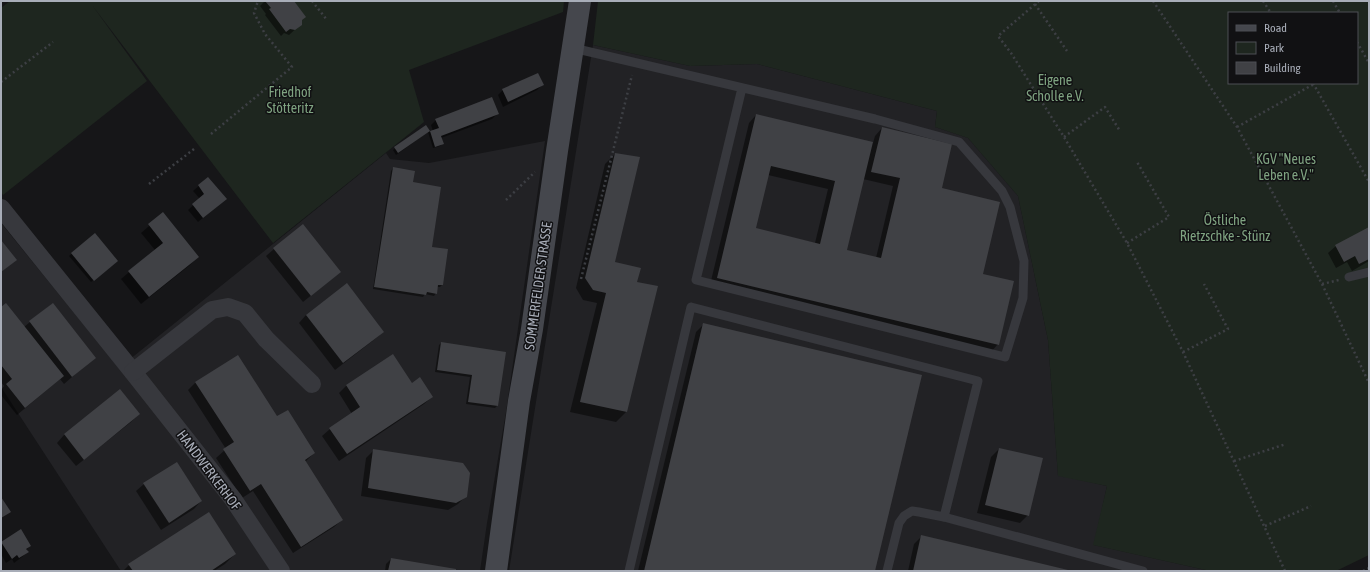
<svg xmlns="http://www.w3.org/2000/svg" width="1370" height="572" font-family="'Asap Condensed',sans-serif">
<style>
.built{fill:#222225}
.green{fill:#1e261f;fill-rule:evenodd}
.shadow{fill:#0007;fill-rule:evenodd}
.building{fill:#404145;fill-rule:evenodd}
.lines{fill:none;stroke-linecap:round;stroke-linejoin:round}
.path{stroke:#3d3f44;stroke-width:2.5;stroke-dasharray:2 3;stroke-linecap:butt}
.service{stroke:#37383d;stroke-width:9}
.minor{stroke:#37383d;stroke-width:18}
.secondary{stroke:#45474d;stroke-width:22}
.labels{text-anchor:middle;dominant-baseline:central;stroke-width:3;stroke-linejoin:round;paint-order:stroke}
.park-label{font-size:14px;fill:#7fa381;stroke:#111113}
.street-label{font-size:14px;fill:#a8adb8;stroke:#111113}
</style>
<rect width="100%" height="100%" fill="#161618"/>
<g class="built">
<polygon points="593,45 690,66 757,64 937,111 935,127 968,138 1018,196 1048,340 1058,475 1107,486 1094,545 1210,571 509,571"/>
<polygon points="545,141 506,412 487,523 480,571 121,571 1,387 1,223 119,368 386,153 390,159 429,163"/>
</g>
<g class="green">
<polygon points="10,1 564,1 563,12 409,70 424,122 273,243 92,5 147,81 3,195 1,192 1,8"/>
<path d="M598 1H1369V555L1336 571H1210L1093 545 1107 486 1058 476 1048 340 1018 196 968 138 935 127 937 111 757 64 690 66 593 45ZM1229 13H1357V83H1229Z"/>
</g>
<g class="shadow">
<polygon points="265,1 293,1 301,20 301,24 289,35 284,33 281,36 265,15 266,14 260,6"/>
<polygon points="542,85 537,90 503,107 498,95 503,90"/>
<polygon points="497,114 492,119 441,138 443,143 440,146 433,148 428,132 396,155 393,150 426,126 430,132 433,131 431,125 436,120"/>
<path d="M756 115 873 143 875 136 882 128 940 189 981 277 998 344 991 352 710 285 749 123ZM768 175 828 189 815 243 755 229ZM863 179 893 186 876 258 846 251Z"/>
<polygon points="615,154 614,263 636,283 626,412 616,422 570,412 597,303 583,300 576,288 605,164"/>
<polygon points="393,168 412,183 442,285 440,287 437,287 436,293 434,296 425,294 423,297 373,289 391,171"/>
<polygon points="208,178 220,204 198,222 188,210 200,199 193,191"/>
<polygon points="163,214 197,257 190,265 141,304 121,279 155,250 141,233"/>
<polygon points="1369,228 1369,261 1352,271 1347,262 1336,268 1328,253 1336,246"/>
<polygon points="95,234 115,263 91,282 69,256"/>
<polygon points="274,249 340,272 303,302 266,256"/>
<polygon points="52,304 94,358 64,384 60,379 17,415 1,395 1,390 4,386 1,382 1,308 24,327"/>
<polygon points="306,315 383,332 375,339 335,370 299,323"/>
<polygon points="704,324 874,571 638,571 696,332"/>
<polygon points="441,343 505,353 497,406 495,408 466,404 470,377 435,372 439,345"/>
<polygon points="393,355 412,384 432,397 424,404 339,461 322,436 330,429 352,414 339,393 346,386"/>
<polygon points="196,382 277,418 314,453 305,462 342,520 334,527 293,553 253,491 242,498 216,458 226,449 188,390"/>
<polygon points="120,391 139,414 131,422 76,466 57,443 64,435"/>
<polygon points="999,449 1028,515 1020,523 977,513 991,457"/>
<polygon points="374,450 466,496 458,504 448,510 361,496 366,458"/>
<polygon points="144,484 201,501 194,509 161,530 136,491"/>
<polygon points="922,536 1066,571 908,571 914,544"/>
<polygon points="1,543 2,543 30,546 26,550 27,552 22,557 14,563 12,559 6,563 1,554"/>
<polygon points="235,554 225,564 214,571 123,571 129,565"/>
<polygon points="391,559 455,571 385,571 386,564"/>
</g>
<g class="building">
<polygon points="265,1 294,1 306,17 302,20 302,25 295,30 290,29 286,32 269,9 271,8"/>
<polygon points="538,73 544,85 508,102 502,89"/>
<polygon points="492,97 499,114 441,136 444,144 435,147 430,131 439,128 435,119"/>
<path d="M756 114 873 142 847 250 881 258 900 178 871 172 882 127 952 144 942 188 1000 202 983 274 1014 281 999 345 717 278ZM771 166 835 181 820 244 756 228Z"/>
<polygon points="426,125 430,131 398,153 394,147"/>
<polygon points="615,153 640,157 615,262 641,268 637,282 658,286 627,412 580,402 606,293 593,290 585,278"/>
<polygon points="393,167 415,171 413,182 441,187 432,247 448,249 443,285 438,285 437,294 427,292 426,295 374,287"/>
<polygon points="208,177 227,199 203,218 192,204 204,194 198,185"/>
<polygon points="163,212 199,257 149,297 128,271 163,243 148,224"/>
<polygon points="303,224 341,272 311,296 273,248"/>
<polygon points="1369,227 1369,259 1359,264 1355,256 1344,262 1335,245"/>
<polygon points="95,233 118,261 94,281 71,253"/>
<polygon points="1,240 17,260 1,272"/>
<polygon points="347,283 384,332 343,363 306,315"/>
<polygon points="6,303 64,376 25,408 6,384 12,379 1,365 1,307"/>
<polygon points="53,303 96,358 72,377 29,321"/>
<polygon points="703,323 922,375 875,571 644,571"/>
<polygon points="441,342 506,352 498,406 468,402 472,375 437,370"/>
<polygon points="393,354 412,383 420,377 433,397 347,454 329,428 360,407 346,385"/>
<polygon points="238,355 277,416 288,410 315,453 305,460 343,520 301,547 261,484 250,491 223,449 234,442 195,382"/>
<polygon points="120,389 140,414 84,460 64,434"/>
<polygon points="999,448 1043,458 1029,516 985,505"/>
<polygon points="373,449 463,463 470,473 467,497 456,503 368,488"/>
<polygon points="177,462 202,501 169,523 143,483"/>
<polygon points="1,497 11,512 1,518"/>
<polygon points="209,512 236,554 211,571 133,571 128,564"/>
<polygon points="21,529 31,546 26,549 29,552 19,558 17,555 12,559 1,542"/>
<polygon points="921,535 1068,570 1067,571 913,571"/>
<polygon points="391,558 456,569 456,571 388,571"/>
</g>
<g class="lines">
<g class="path">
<polyline points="312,1 327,20"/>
<polyline points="1039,1 998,36 1011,53 1064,137 1127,243 1183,352 1285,571"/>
<polyline points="1153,1 1237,127 1322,284 1339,280"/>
<polyline points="1263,1 1271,13"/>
<polyline points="1333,1 1340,13"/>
<polyline points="1035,4 1067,51"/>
<polyline points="1357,42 1369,63"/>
<polyline points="1,82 53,42"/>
<polyline points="1313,83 1369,182"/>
<polyline points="1237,127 1314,84"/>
<polyline points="211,134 292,67 265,34 254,13 258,1"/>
<polyline points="1064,137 1105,107 1120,131"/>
<polyline points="149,184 194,149"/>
<polyline points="506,200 535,172"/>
<polyline points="1127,243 1169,217 1137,162"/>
<polyline points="581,279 632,75"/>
<polyline points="1322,284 1369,383"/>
<polyline points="1183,352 1228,329 1204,284"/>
<polyline points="1234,461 1286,444"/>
<polyline points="1265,526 1311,506"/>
<polyline points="1363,571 1369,568"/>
</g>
<g class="service">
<polyline points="573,48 875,119 959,142 1002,191 1010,207 1024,261 1023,298 1005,357 696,280 742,88"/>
<polyline points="1349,277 1369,272"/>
<polyline points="944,517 1143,571"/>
<polyline points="629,571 691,307 978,381 944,517 919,512 912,511 904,516 899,523 887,571"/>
</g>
<g class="minor">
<polyline points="1,208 133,372 233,499 281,571"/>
<polyline points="133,372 212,310 228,307 245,313 266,339 312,384"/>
</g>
<polyline class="secondary" points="496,571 519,401 532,329 557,151 580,1"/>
</g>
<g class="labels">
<g class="park-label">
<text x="1055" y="80">Eigene<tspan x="1055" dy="16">Scholle e.V.</tspan></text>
<text x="290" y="92">Friedhof<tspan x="290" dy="16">Stötteritz</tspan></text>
<text x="1286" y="159">KGV "Neues<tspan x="1286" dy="16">Leben e.V."</tspan></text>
<text x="1225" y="220">Östliche<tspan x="1225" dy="16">Rietzschke - Stünz</tspan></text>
</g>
<g class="street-label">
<text transform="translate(538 286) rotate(-82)">SOMMERFELDER STRASSE</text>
<text transform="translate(209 470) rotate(53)">HANDWERKERHOF</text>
</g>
</g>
<rect width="1370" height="572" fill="none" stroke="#a8adb8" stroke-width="4"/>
<rect x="1228" y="12" width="130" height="72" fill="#111113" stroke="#4d4f55"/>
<rect x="1236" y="25" width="20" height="6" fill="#45474d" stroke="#4d4f55"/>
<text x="1264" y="32" font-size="12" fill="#a8adb8">Road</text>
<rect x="1236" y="42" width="20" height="12" fill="#1e261f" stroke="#4d4f55"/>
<text x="1264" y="52" font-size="12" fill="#a8adb8">Park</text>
<rect x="1236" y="62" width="20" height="12" fill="#404145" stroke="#4d4f55"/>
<text x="1264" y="72" font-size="12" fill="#a8adb8">Building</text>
</svg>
